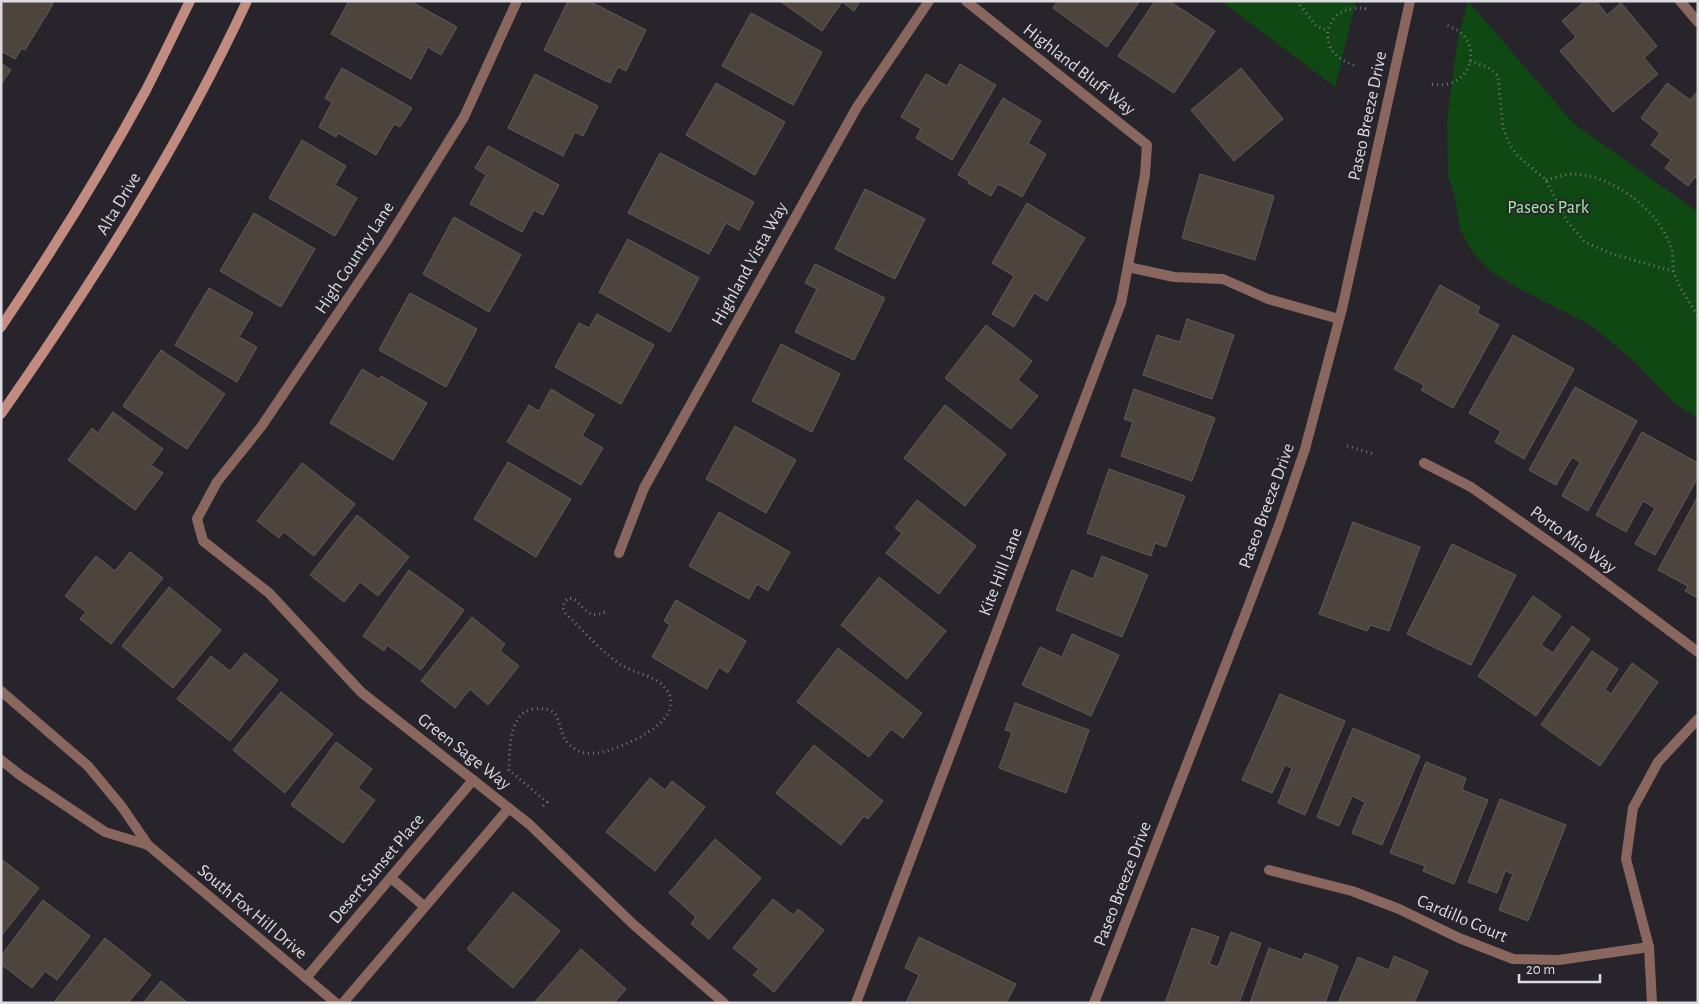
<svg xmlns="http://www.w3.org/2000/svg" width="1699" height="1004" font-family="'Alegreya Sans',sans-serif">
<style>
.green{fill:#104813}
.building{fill:#4c443d;stroke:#655b54}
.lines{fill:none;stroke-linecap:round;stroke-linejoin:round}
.path{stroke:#77747b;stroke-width:3;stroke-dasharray:1 4;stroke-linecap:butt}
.service{stroke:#89675f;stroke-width:10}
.minor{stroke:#89675f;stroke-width:10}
.tertiary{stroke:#89675f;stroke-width:10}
.secondary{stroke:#c28b80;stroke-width:10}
.labels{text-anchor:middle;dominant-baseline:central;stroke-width:4;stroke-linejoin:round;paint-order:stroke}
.street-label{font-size:18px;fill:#dddae0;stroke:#28242c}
.park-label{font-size:18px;fill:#a0ed9e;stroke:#28242c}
</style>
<rect width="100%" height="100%" fill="#28242c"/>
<g class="green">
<polygon points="1221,1 1356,1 1335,87"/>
<polygon points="1468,1 1574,124 1698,212 1698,418 1673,402 1635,362 1592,326 1518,288 1493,273 1473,253 1460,229 1456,202 1448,176 1447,120 1458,38"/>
</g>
<g class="building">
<polygon points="1,1 49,1 53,4 25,50 22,48 15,59 1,51"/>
<polygon points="349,1 410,1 457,27 441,55 428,47 411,79 331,34"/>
<polygon points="568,1 589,1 646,30 626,71 618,67 610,83 544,50"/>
<polygon points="780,1 860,1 854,11 842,2 822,31"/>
<polygon points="1058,1 1140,1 1107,47 1053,8"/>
<polygon points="1155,1 1169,1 1215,31 1174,93 1118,56"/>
<polygon points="1585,1 1596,1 1607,15 1621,3 1657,46 1644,58 1658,74 1613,112 1560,51 1576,37 1562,21"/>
<polygon points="751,13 822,52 793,105 722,66"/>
<polygon points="1,63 11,70 1,84"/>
<polygon points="960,64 996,85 952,160 916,138 921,129 901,117 926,74 947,86"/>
<polygon points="342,68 412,108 400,127 394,124 376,155 338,133 336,137 319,127 332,102 325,98"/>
<polygon points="1241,68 1283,119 1234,161 1191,110"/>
<polygon points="535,74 598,106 583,136 575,132 563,156 508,128"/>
<polygon points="716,83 785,122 755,175 686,135"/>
<polygon points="1667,83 1690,100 1698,91 1698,179 1695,177 1688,186 1665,168 1671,160 1651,145 1660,133 1641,118"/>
<polygon points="1003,98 1041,121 1028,143 1046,154 1022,197 998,184 991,196 968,183 969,181 958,175"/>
<polygon points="302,140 346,166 335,185 357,198 335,236 269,198"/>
<polygon points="488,146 559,185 543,215 534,210 522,232 470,204 486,175 475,168"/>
<polygon points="660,153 754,202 739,230 726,223 709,254 628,213"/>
<polygon points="1200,174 1274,196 1255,260 1182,238"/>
<polygon points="865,189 925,219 895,279 835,249"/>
<polygon points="1027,203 1085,238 1047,301 1034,293 1014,327 992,314 1014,276 992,263"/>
<polygon points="254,213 315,249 281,307 220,271"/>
<polygon points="454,217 521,255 489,312 423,274"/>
<polygon points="628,239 699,278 670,332 599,292"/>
<polygon points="815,264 885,298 854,360 795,332 817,289 805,283"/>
<polygon points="1440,285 1480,307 1477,313 1499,325 1453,408 1421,390 1424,385 1394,369"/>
<polygon points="209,288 253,313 239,337 257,347 237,382 175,345"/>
<polygon points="410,293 477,329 446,387 379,350"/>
<polygon points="597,314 654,345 621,404 555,367 579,323 589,328"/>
<polygon points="1187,319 1234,335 1212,399 1143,375 1157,335 1180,342"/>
<polygon points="986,325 1032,361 1018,380 1038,396 1011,429 945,378"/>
<polygon points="1513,335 1574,369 1524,459 1495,442 1501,431 1469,413"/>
<polygon points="781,344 840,374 812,432 752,401"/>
<polygon points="161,350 225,394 187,449 123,406"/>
<polygon points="362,369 379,379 381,376 427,403 393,460 330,423"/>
<polygon points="1575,387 1637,421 1588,511 1562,496 1580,462 1572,457 1556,485 1529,470"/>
<polygon points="551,389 594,415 582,436 603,448 581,485 507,442 529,405 539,411"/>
<polygon points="1134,389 1215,418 1192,481 1121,456 1133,422 1124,419"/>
<polygon points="945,405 1006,454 965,506 904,458"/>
<polygon points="113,412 163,449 151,465 163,473 135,510 68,460 92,428 98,433"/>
<polygon points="735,426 796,460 766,513 706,479"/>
<polygon points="1642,432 1698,463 1698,477 1655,555 1635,544 1655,508 1643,501 1626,532 1596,515"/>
<polygon points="508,462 571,499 536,557 474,519"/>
<polygon points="302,463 355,504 314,556 284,532 279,538 257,521"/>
<polygon points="1109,469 1185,496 1166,547 1155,543 1151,556 1087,533"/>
<polygon points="1698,496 1698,598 1685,591 1688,586 1658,570"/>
<polygon points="917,500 976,546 939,594 886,553 902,533 895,528"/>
<polygon points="719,512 790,552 768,591 757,584 749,599 689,566"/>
<polygon points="357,515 409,557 378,596 360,582 344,602 310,575"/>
<polygon points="1353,522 1420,547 1389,631 1370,625 1367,631 1319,614"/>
<polygon points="1452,544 1516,575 1471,665 1407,634"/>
<polygon points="130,552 163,578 111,644 80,619 86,612 65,596 96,556 115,571"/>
<polygon points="1102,556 1148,575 1122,637 1056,610 1072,570 1093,579"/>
<polygon points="409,570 464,610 421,670 387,645 384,651 363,636"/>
<polygon points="879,577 946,631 907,679 841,625"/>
<polygon points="169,587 221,630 173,688 122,646"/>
<polygon points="1533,596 1561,616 1541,645 1553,653 1572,626 1590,639 1536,716 1478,676"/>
<polygon points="676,600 746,641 728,673 719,667 707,689 652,657 670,625 664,621"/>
<polygon points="472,617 505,644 500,651 519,666 488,705 470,689 455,708 421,681"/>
<polygon points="1072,634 1119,655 1091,716 1022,685 1040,647 1062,657"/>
<polygon points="838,648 922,713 903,738 891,729 869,757 797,702"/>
<polygon points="1592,651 1618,669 1605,689 1611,694 1632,663 1658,682 1600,766 1541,725"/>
<polygon points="245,653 278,680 230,741 177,699 211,656 230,671"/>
<polygon points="281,692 333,734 285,793 233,750"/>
<polygon points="1280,694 1345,721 1305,815 1278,803 1292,768 1285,765 1272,793 1242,780"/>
<polygon points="1015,703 1089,730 1066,793 999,768 1012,732 1005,730"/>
<polygon points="1353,728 1420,756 1382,845 1352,833 1365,802 1352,796 1339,826 1317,817"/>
<polygon points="336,742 372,769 358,788 375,800 343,843 291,805"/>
<polygon points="814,745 883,801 868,819 864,816 841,845 776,793"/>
<polygon points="1426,762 1466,778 1462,790 1488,800 1454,884 1423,871 1425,866 1390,853"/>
<polygon points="650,778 665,790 672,781 705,807 655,871 606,832"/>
<polygon points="1500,799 1566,825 1528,921 1499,910 1513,874 1505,871 1497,893 1468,882"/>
<polygon points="715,839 761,878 709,939 691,924 696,917 669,893"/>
<polygon points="1,859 39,888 1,936"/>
<polygon points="513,892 560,931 513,988 467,949"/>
<polygon points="773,899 793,915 798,909 824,930 774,992 753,975 759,969 733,948"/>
<polygon points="43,900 90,936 57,980 45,971 32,988 1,964 1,956"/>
<polygon points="1192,928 1219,937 1209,964 1218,967 1231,932 1261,943 1239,1003 1165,1003"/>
<polygon points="919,937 1016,984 1006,1003 906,1003 919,975 905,968"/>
<polygon points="105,938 151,975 128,1003 58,1003 55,1001"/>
<polygon points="1269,948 1302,960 1305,953 1338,966 1325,1003 1250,1003"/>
<polygon points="581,949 626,989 614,1003 534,1003"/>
<polygon points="1394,956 1428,971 1414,1003 1338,1003 1358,957 1389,970"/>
<polygon points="161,981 188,1003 143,1003"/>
</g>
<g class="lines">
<g class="path">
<polyline points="1297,1 1316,26 1328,31"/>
<polyline points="1470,61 1488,67 1498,76 1503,128 1510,145 1518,156 1546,180 1567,221 1585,242 1612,254 1673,271 1681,289 1698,316"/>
<path d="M1354 65C1310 52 1326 1 1366 9"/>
<path d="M1432 84C1475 92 1487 34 1444 25"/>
<path d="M1546 180C1555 178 1564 174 1573 174 1613 175 1662 212 1672 251 1673 257 1673 265 1673 271"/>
<polyline points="1347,446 1374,454"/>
<path d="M543 806 547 802 509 770C510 750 508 714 533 709 541 708 548 709 555 713 563 727 559 739 575 749 581 753 589 754 597 753 619 750 686 722 668 692 658 675 638 675 623 666 604 655 583 630 566 614L563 608 564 603 568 598 574 599C585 608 588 620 605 612"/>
</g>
<g class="service">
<polyline points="1128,267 1174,277 1223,279 1268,299 1339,319"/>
<polyline points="391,878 424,906"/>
</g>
<g class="minor">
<polyline points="517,1 464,117 386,242 261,427 217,482 197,519 203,541 269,593 361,692 529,824 634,925 724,1003"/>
<polyline points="1680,1 1698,22"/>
<polyline points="1424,463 1471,487 1575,560 1698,652"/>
<polyline points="619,553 644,488 857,107 929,1"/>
<polyline points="1269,870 1352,891 1399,909 1459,938 1513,959 1559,960 1649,947"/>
<polyline points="306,978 473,780"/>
<polyline points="343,1003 509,808"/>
<polyline points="856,1003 1121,303 1145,175 1147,145 966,1"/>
<polyline points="1652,1003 1649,947 1626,859 1633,808 1658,762 1698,719"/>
</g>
<g class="tertiary">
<polyline points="1,691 88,766 122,807 148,845 336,1003"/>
<polyline points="1,760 20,775 105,832 148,845"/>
<polyline points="1094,1003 1245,615 1279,525 1305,449 1342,309 1410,1"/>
</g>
<g class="secondary">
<path d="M1 327C53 250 102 171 146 90 161 61 175 31 190 1"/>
<path d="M1 414C93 282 179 147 247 1"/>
</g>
</g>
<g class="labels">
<g class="street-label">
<text transform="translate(1079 70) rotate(38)">Highland Bluff Way</text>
<text transform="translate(1368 116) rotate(-78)">Paseo Breeze Drive</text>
<text transform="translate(119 204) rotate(-59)">Alta Drive</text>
<text transform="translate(355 258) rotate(-57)">High Country Lane</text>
<text transform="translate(750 264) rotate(-61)">Highland Vista Way</text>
<text transform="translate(1267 506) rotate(-70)">Paseo Breeze Drive</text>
<text transform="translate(1573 540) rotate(36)">Porto Mio Way</text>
<text transform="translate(1001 572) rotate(-69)">Kite Hill Lane</text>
<text transform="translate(464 752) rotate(38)">Green Sage Way</text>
<text transform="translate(377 869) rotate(-50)">Desert Sunset Place</text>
<text transform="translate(1123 884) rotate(-69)">Paseo Breeze Drive</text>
<text transform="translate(252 912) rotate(40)">South Fox Hill Drive</text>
<text transform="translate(1462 919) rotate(23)">Cardillo Court</text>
</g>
<g class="park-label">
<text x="1548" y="208">Paseos Park</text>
</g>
</g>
<rect width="1699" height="1004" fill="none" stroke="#dddae0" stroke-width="5"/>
<path d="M1519 974v8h81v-8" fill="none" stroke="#dddae0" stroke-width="2.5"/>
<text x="1526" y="974" font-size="15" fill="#dddae0" stroke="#28242c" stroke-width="4" paint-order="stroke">20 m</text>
</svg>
